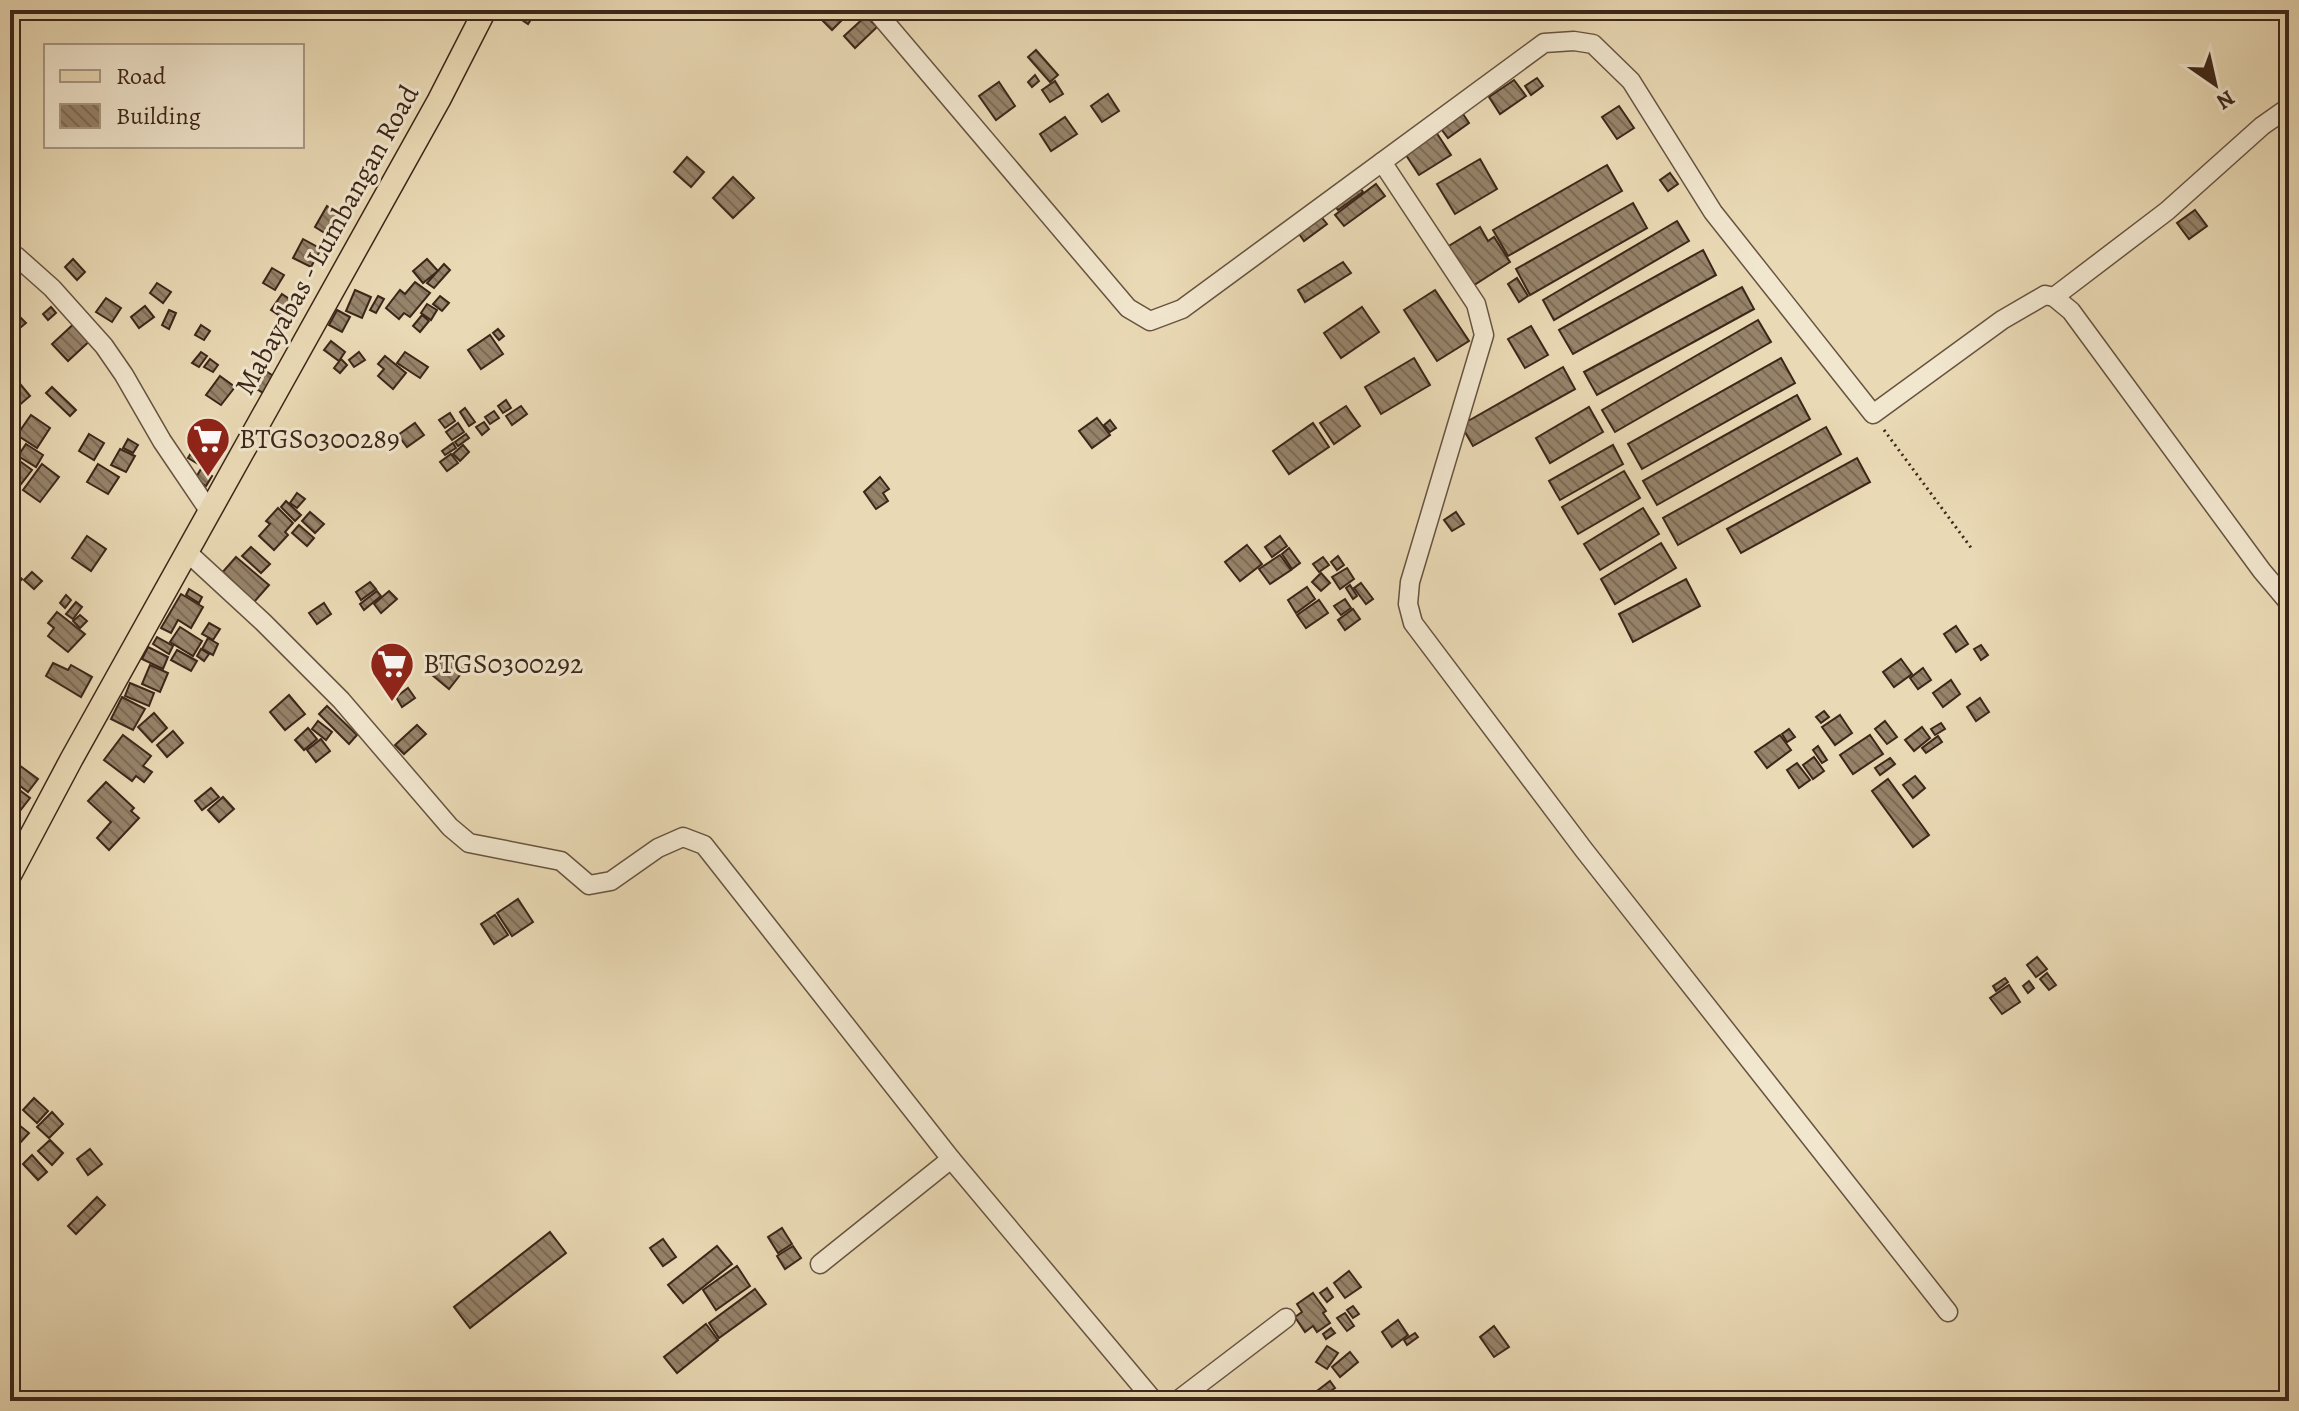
<svg xmlns="http://www.w3.org/2000/svg" width="2299" height="1411" font-family="Alegreya,serif">
<style>
.building{fill:url(#building-back-hatch);stroke:#3c2619;stroke-width:2}
.lines{fill:none;stroke-linecap:round;stroke-linejoin:round}
.minor-casing{stroke:#675340;stroke-width:21}
.major-casing{stroke:#3c2619;stroke-width:25}
.path{stroke:#3c2619;stroke-width:3;stroke-dasharray:2 4;stroke-linecap:butt}
.minor{stroke:#f1e6ce;stroke-width:18}
.major{stroke:#e9d9b4;stroke-width:22}
.labels{text-anchor:middle;dominant-baseline:central;stroke-width:6;stroke-linejoin:round;paint-order:stroke}
.street-label{font-size:28px;fill:#3c2619;stroke:#f1e6ce}
.poi-label{font-size:28px;fill:#3c2619;stroke:#f1e6ce;text-anchor:start}
</style>
<defs>
<pattern id="building-back-hatch" width="6" height="6" patternUnits="userSpaceOnUse" patternTransform="scale(2)"><rect width="6" height="6" fill="#96836a"/><path d="M-1 5l2 2M0 0l6 6M5-1l2 2" fill="none" stroke="#7c6b56"/></pattern>
</defs>
<rect width="100%" height="100%" fill="#e9d9b4"/>
<filter id="stains"><feTurbulence type="fractalNoise" baseFrequency=".0025" numOctaves="4"/><feColorMatrix values="0 0 0 0 .2 0 0 0 0 .09 0 0 0 0 .02 0 0 0 .5 -.17"/></filter>
<radialGradient id="worn" r=".72"><stop offset=".6" stop-color="#630" stop-opacity="0"/><stop offset="1" stop-color="#630" stop-opacity=".3"/></radialGradient>
<g class="building">
<polygon points="520,10 537,10 528,24 516,16"/>
<polygon points="812,10 846,10 849,13 832,30"/>
<polygon points="866,16 877,27 855,48 844,36"/>
<polygon points="1036,50 1058,75 1050,82 1028,57"/>
<polygon points="1035,75 1039,81 1032,87 1028,82"/>
<polygon points="1537,78 1543,86 1531,95 1525,86"/>
<polygon points="1514,80 1526,96 1500,114 1489,97"/>
<polygon points="1055,81 1063,94 1050,102 1042,90"/>
<polygon points="999,82 1015,106 996,120 979,96"/>
<polygon points="1108,94 1119,111 1102,122 1091,106"/>
<polygon points="1619,106 1634,128 1617,139 1602,117"/>
<polygon points="1461,111 1469,123 1448,138 1439,126"/>
<polygon points="1065,117 1077,134 1051,151 1040,134"/>
<polygon points="1436,132 1451,155 1419,175 1404,152"/>
<polygon points="687,157 704,172 691,187 674,172"/>
<polygon points="1480,159 1497,189 1455,214 1437,184"/>
<polygon points="1607,165 1622,191 1508,256 1493,230"/>
<polygon points="1670,173 1678,184 1668,191 1660,180"/>
<polygon points="733,177 754,198 733,218 713,198"/>
<polygon points="1376,184 1385,196 1344,226 1335,215"/>
<polygon points="1358,185 1363,192 1338,210 1333,203"/>
<polygon points="1633,203 1647,228 1530,295 1516,269"/>
<polygon points="327,206 340,214 328,235 315,227"/>
<polygon points="2195,210 2207,226 2189,239 2177,223"/>
<polygon points="1319,214 1327,224 1304,241 1297,231"/>
<polygon points="1677,221 1689,241 1554,320 1543,300"/>
<polygon points="1480,227 1488,241 1494,237 1510,262 1471,287 1447,247"/>
<polygon points="303,239 321,249 311,267 293,258"/>
<polygon points="1703,250 1716,275 1573,354 1559,330"/>
<polygon points="73,259 85,272 77,280 65,267"/>
<polygon points="427,259 438,271 423,283 413,271"/>
<polygon points="1343,262 1351,273 1305,302 1298,290"/>
<polygon points="444,264 450,270 434,288 427,283"/>
<polygon points="272,268 284,275 275,290 263,283"/>
<polygon points="1517,278 1528,296 1519,302 1508,284"/>
<polygon points="415,282 430,293 410,317 404,313 399,319 386,308 400,290 405,294"/>
<polygon points="157,283 171,292 163,303 150,293"/>
<polygon points="1742,287 1754,309 1597,395 1584,372"/>
<polygon points="355,290 371,297 362,318 346,311"/>
<polygon points="1435,290 1469,341 1437,361 1404,310"/>
<polygon points="282,294 297,304 286,320 271,310"/>
<polygon points="378,296 384,299 376,313 370,310"/>
<polygon points="440,296 449,303 442,311 433,304"/>
<polygon points="106,298 121,308 112,322 96,312"/>
<polygon points="427,304 437,310 431,320 421,313"/>
<polygon points="145,306 154,317 139,328 131,317"/>
<polygon points="51,307 56,313 48,320 43,314"/>
<polygon points="1362,307 1379,332 1341,358 1324,333"/>
<polygon points="169,310 176,313 169,329 162,325"/>
<polygon points="337,310 350,317 342,332 329,325"/>
<polygon points="422,315 429,321 420,332 413,326"/>
<polygon points="19,316 26,323 20,328 13,321"/>
<polygon points="78,320 94,337 68,361 52,344"/>
<polygon points="1758,320 1771,342 1615,432 1602,410"/>
<polygon points="201,325 210,331 204,340 195,335"/>
<polygon points="1531,326 1548,355 1525,368 1508,339"/>
<polygon points="498,329 504,336 499,340 493,333"/>
<polygon points="490,335 503,354 481,369 468,350"/>
<polygon points="331,341 345,352 339,361 324,350"/>
<polygon points="201,352 207,356 199,367 192,363"/>
<polygon points="359,352 365,360 354,367 349,360"/>
<polygon points="405,352 428,367 420,378 397,363"/>
<polygon points="385,356 406,373 393,389 378,376 384,369 378,364"/>
<polygon points="1414,358 1430,385 1381,414 1365,387"/>
<polygon points="1781,358 1795,383 1642,469 1628,444"/>
<polygon points="210,359 218,365 213,372 204,367"/>
<polygon points="341,359 347,365 340,373 334,368"/>
<polygon points="1563,367 1575,389 1473,446 1461,425"/>
<polygon points="261,368 275,377 265,394 250,385"/>
<polygon points="220,376 235,387 221,405 206,395"/>
<polygon points="16,379 30,396 10,413 10,384"/>
<polygon points="52,387 76,410 70,416 46,393"/>
<polygon points="1797,395 1810,419 1657,505 1643,481"/>
<polygon points="506,400 511,408 503,413 498,406"/>
<polygon points="521,406 527,414 512,425 506,416"/>
<polygon points="1346,406 1360,426 1334,444 1320,423"/>
<polygon points="1589,407 1603,432 1550,463 1536,438"/>
<polygon points="465,408 475,422 469,426 460,412"/>
<polygon points="494,411 499,418 490,424 485,417"/>
<polygon points="450,413 455,421 445,428 439,420"/>
<polygon points="31,415 50,428 37,448 17,435"/>
<polygon points="1097,418 1110,435 1092,448 1079,431"/>
<polygon points="1110,420 1116,428 1110,432 1104,425"/>
<polygon points="484,422 489,429 482,435 476,427"/>
<polygon points="199,423 209,429 205,435 195,429"/>
<polygon points="415,423 424,435 407,447 398,435"/>
<polygon points="458,423 464,432 452,440 446,432"/>
<polygon points="1313,423 1329,447 1289,474 1273,451"/>
<polygon points="1826,427 1841,454 1678,545 1663,518"/>
<polygon points="89,434 104,443 94,460 79,451"/>
<polygon points="466,434 469,438 458,446 455,442"/>
<polygon points="128,439 138,445 133,453 123,448"/>
<polygon points="197,443 212,452 203,467 188,458"/>
<polygon points="453,443 456,448 445,455 442,451"/>
<polygon points="26,444 43,455 36,467 18,456"/>
<polygon points="463,445 469,452 460,461 453,454"/>
<polygon points="1613,445 1623,464 1560,500 1549,481"/>
<polygon points="120,449 135,456 126,472 111,465"/>
<polygon points="10,454 32,470 21,484 10,476"/>
<polygon points="451,454 458,463 447,471 440,462"/>
<polygon points="1857,458 1870,482 1741,553 1727,529"/>
<polygon points="42,464 59,477 40,502 23,490"/>
<polygon points="98,464 119,477 108,494 87,482"/>
<polygon points="201,469 212,476 206,486 195,479"/>
<polygon points="1624,471 1640,498 1578,534 1562,507"/>
<polygon points="880,477 889,489 883,493 888,501 876,509 864,492"/>
<polygon points="297,493 305,499 297,508 290,503"/>
<polygon points="286,501 301,515 295,521 281,507"/>
<polygon points="278,508 293,523 285,532 288,535 274,550 259,536 270,524 266,521"/>
<polygon points="1643,508 1659,534 1600,570 1584,544"/>
<polygon points="310,512 324,524 315,533 302,521"/>
<polygon points="1456,512 1464,524 1452,531 1444,520"/>
<polygon points="299,525 314,538 307,546 292,533"/>
<polygon points="87,536 106,549 91,571 72,558"/>
<polygon points="1280,536 1287,546 1272,557 1265,547"/>
<polygon points="1661,543 1676,568 1615,604 1601,579"/>
<polygon points="1247,545 1262,564 1240,581 1225,562"/>
<polygon points="251,547 270,564 261,573 242,556"/>
<polygon points="1289,548 1300,563 1292,569 1282,554"/>
<polygon points="1280,555 1291,570 1270,584 1259,569"/>
<polygon points="1338,556 1344,565 1337,570 1331,562"/>
<polygon points="236,557 269,585 254,602 221,574"/>
<polygon points="1323,557 1329,565 1319,572 1313,564"/>
<polygon points="1347,568 1354,579 1340,589 1332,577"/>
<polygon points="32,572 42,581 34,589 24,580"/>
<polygon points="1321,573 1330,583 1321,591 1312,582"/>
<polygon points="16,574 22,579 11,591 10,581"/>
<polygon points="1686,579 1700,606 1633,642 1619,614"/>
<polygon points="370,582 376,589 361,600 356,592"/>
<polygon points="1361,583 1373,599 1366,604 1354,588"/>
<polygon points="1350,585 1357,596 1353,599 1346,588"/>
<polygon points="1307,587 1315,599 1296,613 1288,600"/>
<polygon points="189,589 202,597 199,603 186,595"/>
<polygon points="377,591 381,596 364,610 360,604"/>
<polygon points="389,591 397,599 381,613 374,604"/>
<polygon points="181,594 203,607 191,628 178,620 171,633 161,628"/>
<polygon points="66,595 71,600 65,608 60,603"/>
<polygon points="1345,599 1351,608 1341,615 1334,606"/>
<polygon points="1319,600 1328,613 1306,628 1297,615"/>
<polygon points="76,602 82,607 73,619 66,614"/>
<polygon points="324,603 331,614 317,624 309,613"/>
<polygon points="1353,609 1360,619 1345,630 1338,620"/>
<polygon points="57,612 85,634 68,652 48,636 54,628 48,623"/>
<polygon points="80,615 87,621 80,628 73,621"/>
<polygon points="209,623 220,629 213,640 202,634"/>
<polygon points="1956,626 1968,644 1956,652 1944,634"/>
<polygon points="180,627 202,641 193,656 170,642"/>
<polygon points="157,637 173,646 169,654 153,644"/>
<polygon points="208,638 218,644 213,655 202,649"/>
<polygon points="1981,645 1988,655 1981,660 1974,649"/>
<polygon points="148,647 168,657 163,669 142,659"/>
<polygon points="201,649 209,654 204,661 197,656"/>
<polygon points="177,650 197,661 191,671 171,660"/>
<polygon points="446,655 464,670 449,689 431,674"/>
<polygon points="1901,659 1912,674 1894,687 1883,672"/>
<polygon points="53,663 68,670 71,665 92,677 81,697 46,676"/>
<polygon points="150,665 168,673 160,692 142,684"/>
<polygon points="1923,668 1931,680 1918,689 1910,678"/>
<polygon points="1951,680 1960,694 1943,707 1933,693"/>
<polygon points="130,683 154,693 149,706 125,696"/>
<polygon points="408,688 415,698 402,707 396,697"/>
<polygon points="289,695 305,714 285,730 270,712"/>
<polygon points="122,697 145,709 133,730 111,719"/>
<polygon points="1980,698 1989,712 1976,721 1967,707"/>
<polygon points="327,706 357,735 349,744 319,714"/>
<polygon points="1824,711 1829,717 1821,723 1816,717"/>
<polygon points="154,713 167,728 152,742 138,727"/>
<polygon points="1840,715 1852,733 1835,745 1822,727"/>
<polygon points="318,721 332,732 326,740 312,729"/>
<polygon points="1885,721 1897,737 1887,744 1875,729"/>
<polygon points="1941,723 1945,729 1935,735 1931,729"/>
<polygon points="417,725 426,734 404,754 395,745"/>
<polygon points="1922,727 1930,738 1914,751 1905,740"/>
<polygon points="308,728 317,739 304,750 295,740"/>
<polygon points="1789,729 1795,737 1787,742 1782,734"/>
<polygon points="173,731 183,743 167,757 157,745"/>
<polygon points="10,734 19,740 10,754"/>
<polygon points="123,735 151,756 143,766 152,772 144,782 136,776 132,781 104,760"/>
<polygon points="1780,735 1791,750 1767,768 1755,752"/>
<polygon points="1870,735 1883,754 1853,774 1840,755"/>
<polygon points="1938,736 1942,742 1926,753 1922,748"/>
<polygon points="321,739 330,751 316,762 307,750"/>
<polygon points="1818,746 1827,760 1822,763 1813,750"/>
<polygon points="1814,757 1824,771 1813,779 1803,765"/>
<polygon points="1890,758 1895,764 1880,775 1875,768"/>
<polygon points="1797,763 1810,780 1799,788 1787,770"/>
<polygon points="19,765 38,779 28,792 10,778"/>
<polygon points="1915,776 1925,788 1913,798 1903,785"/>
<polygon points="1888,779 1929,835 1913,847 1872,791"/>
<polygon points="106,782 134,808 131,811 139,818 109,850 97,838 111,822 88,801"/>
<polygon points="10,783 30,798 19,812 10,805"/>
<polygon points="211,788 219,797 202,810 195,801"/>
<polygon points="223,797 234,809 219,822 208,810"/>
<polygon points="518,899 533,922 512,936 497,913"/>
<polygon points="495,915 508,935 494,944 481,924"/>
<polygon points="2037,957 2047,969 2036,977 2027,965"/>
<polygon points="2047,973 2056,985 2049,990 2040,979"/>
<polygon points="2005,978 2008,982 1996,991 1993,986"/>
<polygon points="2029,981 2034,988 2028,993 2023,986"/>
<polygon points="2009,985 2020,1002 2002,1014 1990,998"/>
<polygon points="34,1098 48,1111 37,1123 23,1110"/>
<polygon points="52,1112 63,1124 49,1138 37,1127"/>
<polygon points="14,1121 29,1133 10,1154 10,1125"/>
<polygon points="50,1140 63,1153 52,1165 38,1151"/>
<polygon points="90,1149 102,1164 88,1175 77,1159"/>
<polygon points="32,1155 47,1172 38,1180 23,1164"/>
<polygon points="97,1197 105,1205 76,1234 68,1226"/>
<polygon points="782,1228 792,1244 778,1253 768,1237"/>
<polygon points="550,1232 566,1253 470,1328 454,1307"/>
<polygon points="663,1239 676,1257 663,1266 650,1248"/>
<polygon points="717,1246 732,1264 683,1303 668,1285"/>
<polygon points="793,1246 801,1258 785,1269 777,1256"/>
<polygon points="737,1266 750,1286 716,1310 703,1290"/>
<polygon points="1349,1271 1361,1287 1345,1298 1334,1283"/>
<polygon points="1327,1288 1333,1297 1327,1302 1320,1293"/>
<polygon points="755,1289 766,1304 719,1338 709,1323"/>
<polygon points="1313,1293 1326,1311 1323,1313 1330,1323 1317,1332 1313,1326 1305,1332 1295,1317 1302,1312 1297,1304"/>
<polygon points="1353,1306 1359,1314 1353,1318 1347,1310"/>
<polygon points="1345,1313 1354,1326 1347,1331 1337,1318"/>
<polygon points="1398,1320 1408,1335 1392,1347 1382,1332"/>
<polygon points="706,1324 718,1340 677,1373 664,1357"/>
<polygon points="1494,1326 1509,1347 1494,1357 1480,1337"/>
<polygon points="1331,1328 1335,1333 1326,1339 1323,1334"/>
<polygon points="1415,1333 1418,1337 1407,1345 1404,1340"/>
<polygon points="1327,1346 1338,1353 1327,1369 1316,1362"/>
<polygon points="1350,1352 1358,1362 1340,1377 1332,1367"/>
<polygon points="1330,1381 1335,1388 1322,1397 1317,1391"/>
</g>
<g class="lines">
<g class="minor-casing">
<g id="minor">
<polyline points="875,10 1128,308 1150,321 1182,309 1544,43 1574,41 1593,44 1631,81 1713,212 1873,414 2002,320 2045,295 2054,297 2071,311 2262,571 2289,603"/>
<polyline points="1382,162 1476,304 1484,335 1410,582 1408,604 1413,623 1584,850 1948,1312"/>
<polyline points="10,255 16,256 52,288 104,346 124,375 162,441 210,512"/>
<polyline points="2054,297 2167,211 2262,126 2289,107"/>
<polyline points="187,552 263,622 341,700 450,827 469,843 561,861 589,885 611,881 658,848 683,837 704,845 951,1159 1154,1401"/>
<polyline points="820,1264 951,1159"/>
<polyline points="1177,1401 1286,1318"/>
</g>
</g>
<g class="major-casing">
<polyline id="major" points="10,875 71,760 439,100 485,10"/>
</g>
<polyline class="path" points="1884,430 1972,549"/>
<use href="#minor" class="minor"/>
<use href="#major" class="major"/>
</g>
<defs>
<g id="supermarket-pin" transform="scale(2.3)"><path d="M0 17L-7.5 6A9.5 9.5 0 1 1 7.5 6Z" fill="#8f2418" stroke="#f1e6ce"/><path d="M-6-5.5h2.5l.6 2H6L4.5 2H-2.5L-4.4-4H-6ZM-1.5 3.2a1.3 1.3 0 1 0 .1 0ZM3 3.2a1.3 1.3 0 1 0 .1 0Z" fill="#fff"/></g>
</defs>
<g fill-rule="evenodd">
<use href="#supermarket-pin" x="208" y="439"/>
<use href="#supermarket-pin" x="392" y="664"/>
</g>
<g class="labels">
<g class="street-label">
<text transform="translate(327 240) rotate(-61)">Mabayabas - Lumbangan Road</text>
</g>
<g class="poi-label">
<text x="239" y="439">BTGS0300289</text>
<text x="423" y="664">BTGS0300292</text>
</g>
</g>
<rect width="2299" height="1411" fill="none" stroke="#e9d9b4" stroke-width="40"/>
<rect x="12" y="12" width="2275" height="1387" fill="none" stroke="#3c2619" stroke-width="4"/>
<rect x="20" y="20" width="2259" height="1371" fill="none" stroke="#3c2619" stroke-width="2"/>
<rect x="44" y="44" width="260" height="104" fill="#f1e6ce" stroke="#a99986" stroke-width="2"/>
<rect x="60" y="70" width="40" height="12" fill="#e9d9b4" stroke="#a99986" stroke-width="2"/>
<text x="116" y="84" font-size="24" fill="#3c2619">Road</text>
<rect x="60" y="104" width="40" height="24" fill="url(#building-back-hatch)" stroke="#a99986" stroke-width="2"/>
<text x="116" y="124" font-size="24" fill="#3c2619">Building</text>
<g transform="translate(2215 84) rotate(146)" stroke="#f1e6ce" stroke-width="6" paint-order="stroke">
<path d="M0-6L14 30L0 20L-14 30Z" fill="#3c2619"/>
<text y="-12" font-size="22" font-weight="bold" text-anchor="middle" fill="#3c2619">N</text>
</g>
<rect width="100%" height="100%" filter="url(#stains)"/>
<rect width="100%" height="100%" fill="url(#worn)"/>
</svg>
